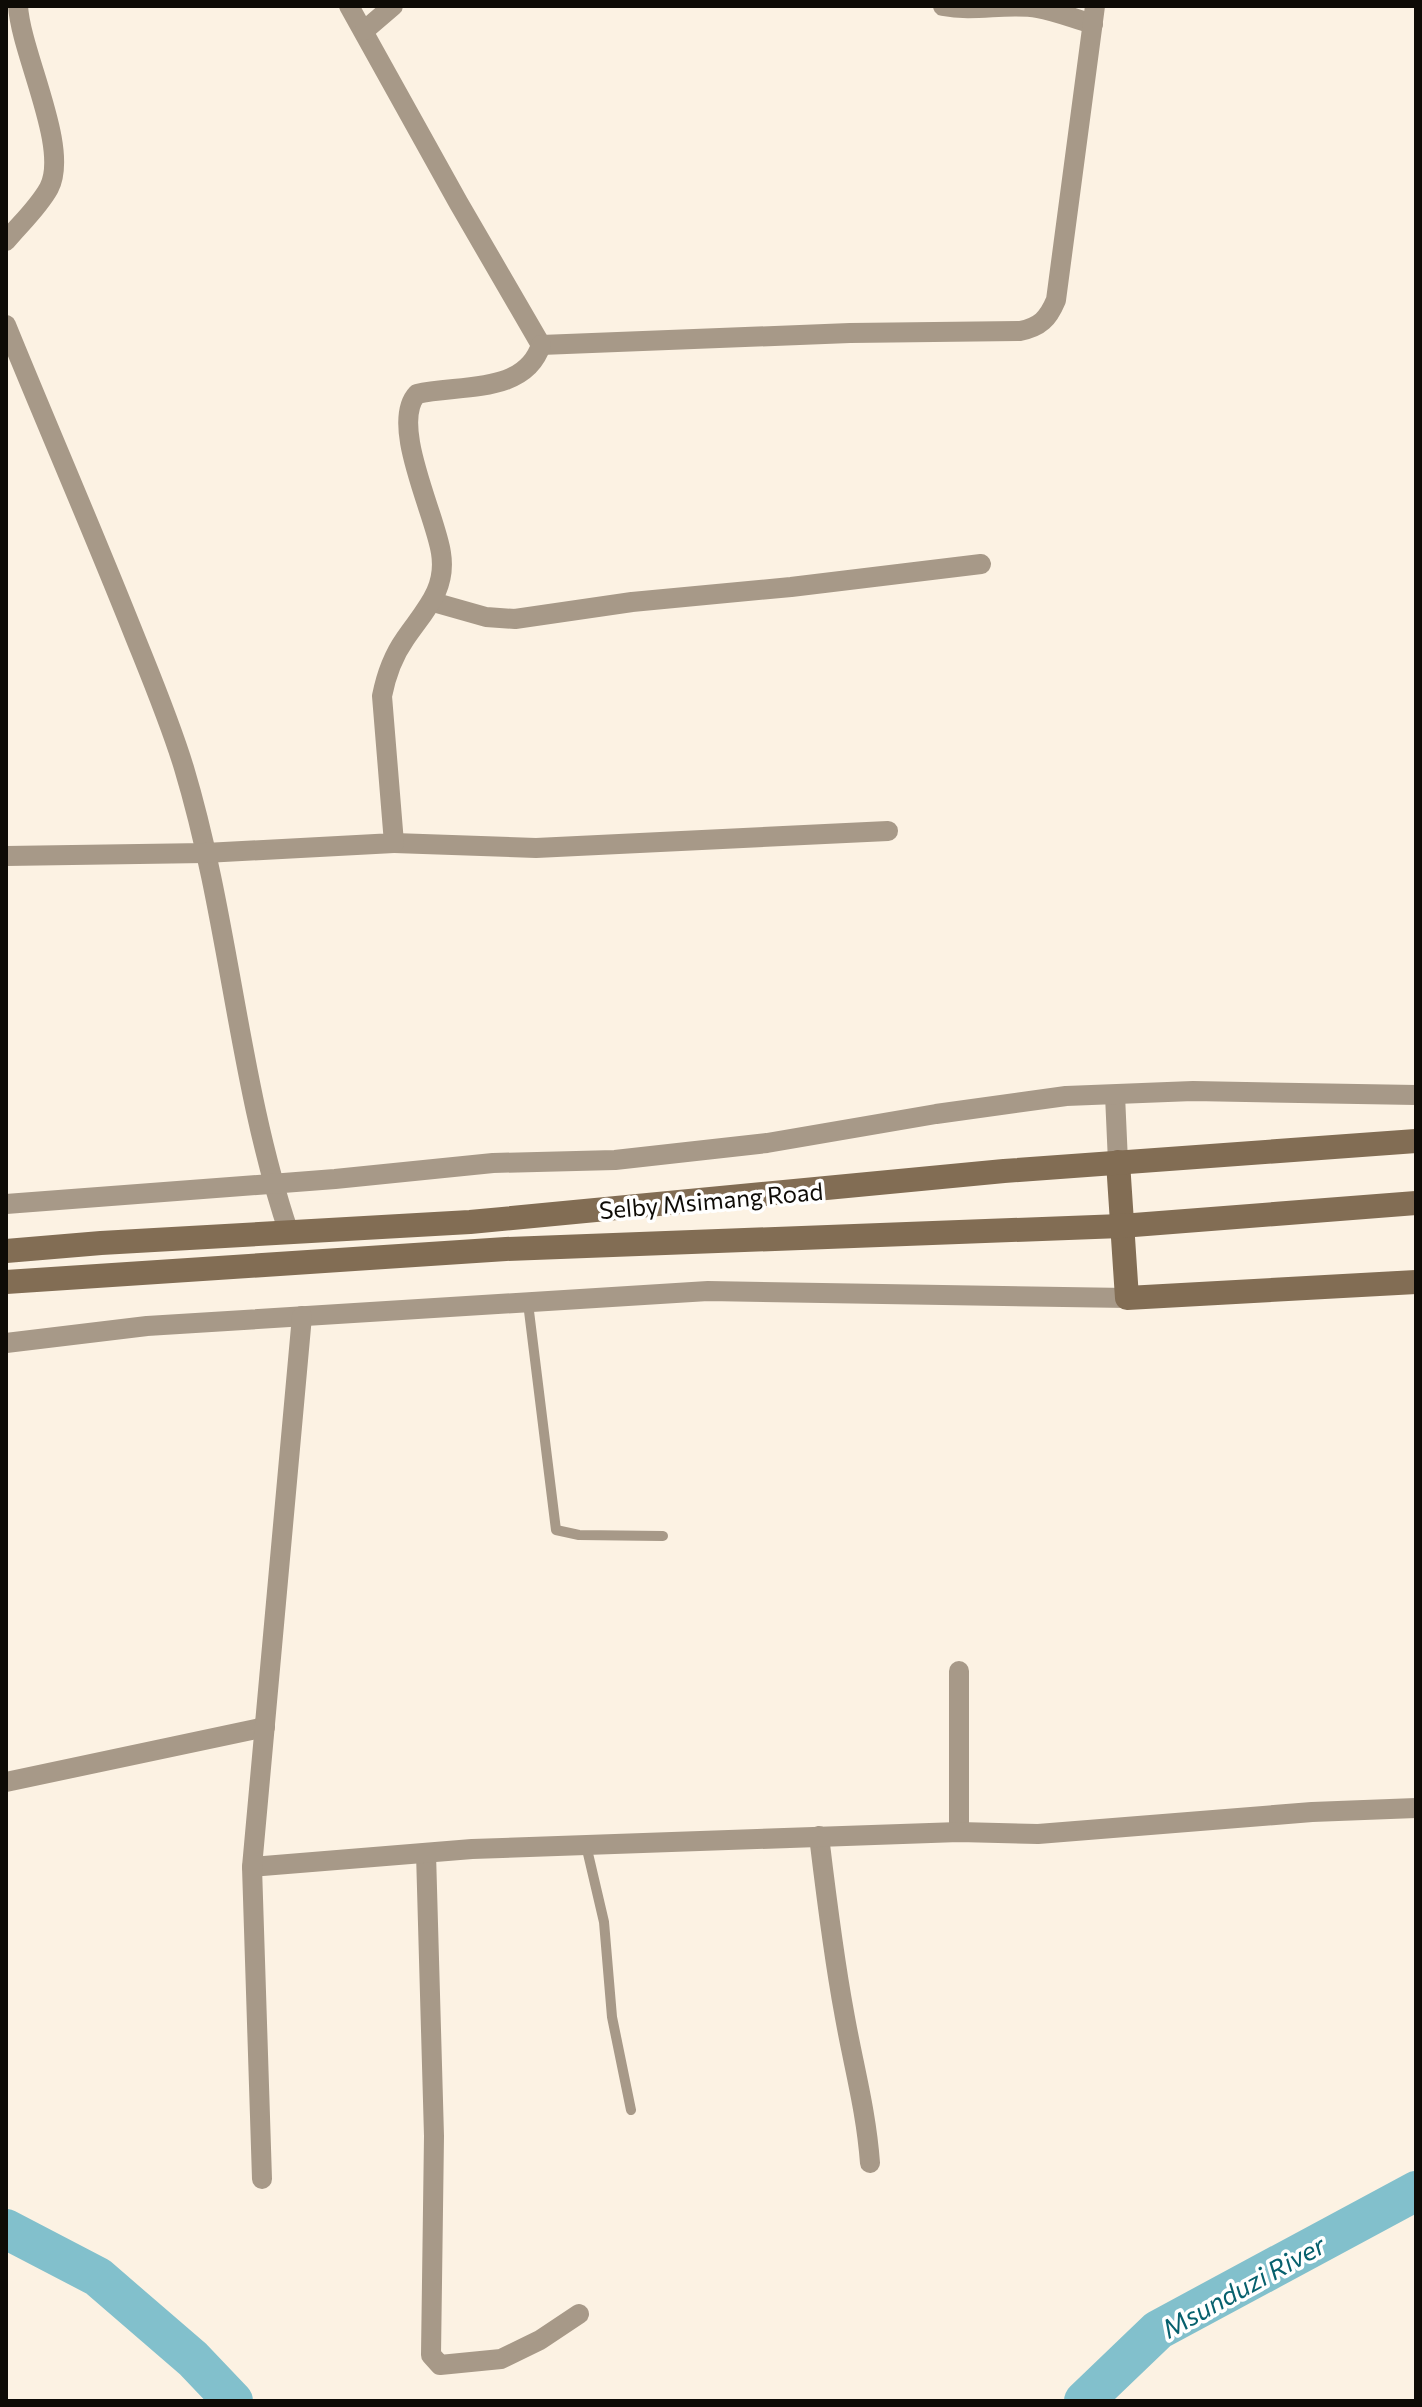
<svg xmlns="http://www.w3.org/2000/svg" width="1422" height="2407" font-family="Commissioner,sans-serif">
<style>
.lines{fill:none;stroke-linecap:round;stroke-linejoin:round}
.river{stroke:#82c0cc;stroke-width:40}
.lane{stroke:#a79988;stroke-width:10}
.street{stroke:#a79988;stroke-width:20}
.secondary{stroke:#826d54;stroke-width:24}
.labels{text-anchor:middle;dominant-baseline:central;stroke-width:7;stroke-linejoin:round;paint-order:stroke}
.street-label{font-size:24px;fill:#0e0b06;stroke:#fff}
.water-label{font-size:26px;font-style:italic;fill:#06606d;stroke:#fff}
</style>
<rect width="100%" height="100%" fill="#fcf2e3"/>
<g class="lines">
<g class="river">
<polyline points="6,2229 98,2277 193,2359 233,2401"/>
<polyline points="1084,2401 1158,2330 1416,2191"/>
</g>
<g class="lane">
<polyline points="528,1303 556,1530 579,1535 663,1536"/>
<polyline points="586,1845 604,1922 612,2017 631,2110"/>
</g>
<g class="street">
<polyline points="349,6 458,202 541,345"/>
<path d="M943 6C975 12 1006 3 1038 8 1056 11 1075 19 1093 24"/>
<polyline points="365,30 393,6"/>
<path d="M6 241C20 224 38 208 49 188 70 148 21 54 18 6"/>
<path d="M6 325C48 428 92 529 133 632 151 677 170 722 184 768 230 921 238 1082 289 1233"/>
<path d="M541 345 850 333 1020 331C1040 327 1048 319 1056 300L1095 6"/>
<polyline points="433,602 486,617 515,619 632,602 791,587 981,564"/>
<polyline points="394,843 536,848 888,831"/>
<path d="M6 856 205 853 394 843 382 696C386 676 393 656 405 639 424 611 447 590 441 553 436 516 389 424 417 394 459 384 525 395 541 345"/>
<polyline points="1115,1095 1118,1162"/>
<polyline points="6,1204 335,1179 493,1163 615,1160 767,1143 936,1114 1066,1096 1193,1091 1416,1095"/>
<polyline points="6,1343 147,1326 708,1291 1127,1298"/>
<polyline points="959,1671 959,1832"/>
<polyline points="6,1782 265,1727"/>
<path d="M819 1836C826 1894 833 1953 844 2012 853 2064 866 2109 870 2163"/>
<polyline points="426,1853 434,2136 431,2355 440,2365 501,2359 540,2340 579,2314"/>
<polyline points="252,1867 472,1849 959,1832 1038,1834 1312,1812 1416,1808"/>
<polyline points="262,2179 252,1867 302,1316"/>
</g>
<g class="secondary">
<polyline points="1118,1162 1127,1298 1416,1282"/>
<polyline points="6,1251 101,1243 470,1222 1004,1171 1416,1141"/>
<polyline points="6,1282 506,1249 1121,1226 1416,1203"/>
</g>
</g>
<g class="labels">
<g class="street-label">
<text transform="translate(711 1200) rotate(-5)">Selby Msimang Road</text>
</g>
<g class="water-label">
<text transform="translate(1243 2286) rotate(-29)">Msunduzi River</text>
</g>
</g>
<rect width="1422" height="2407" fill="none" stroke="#0e0b06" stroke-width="16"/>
</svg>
